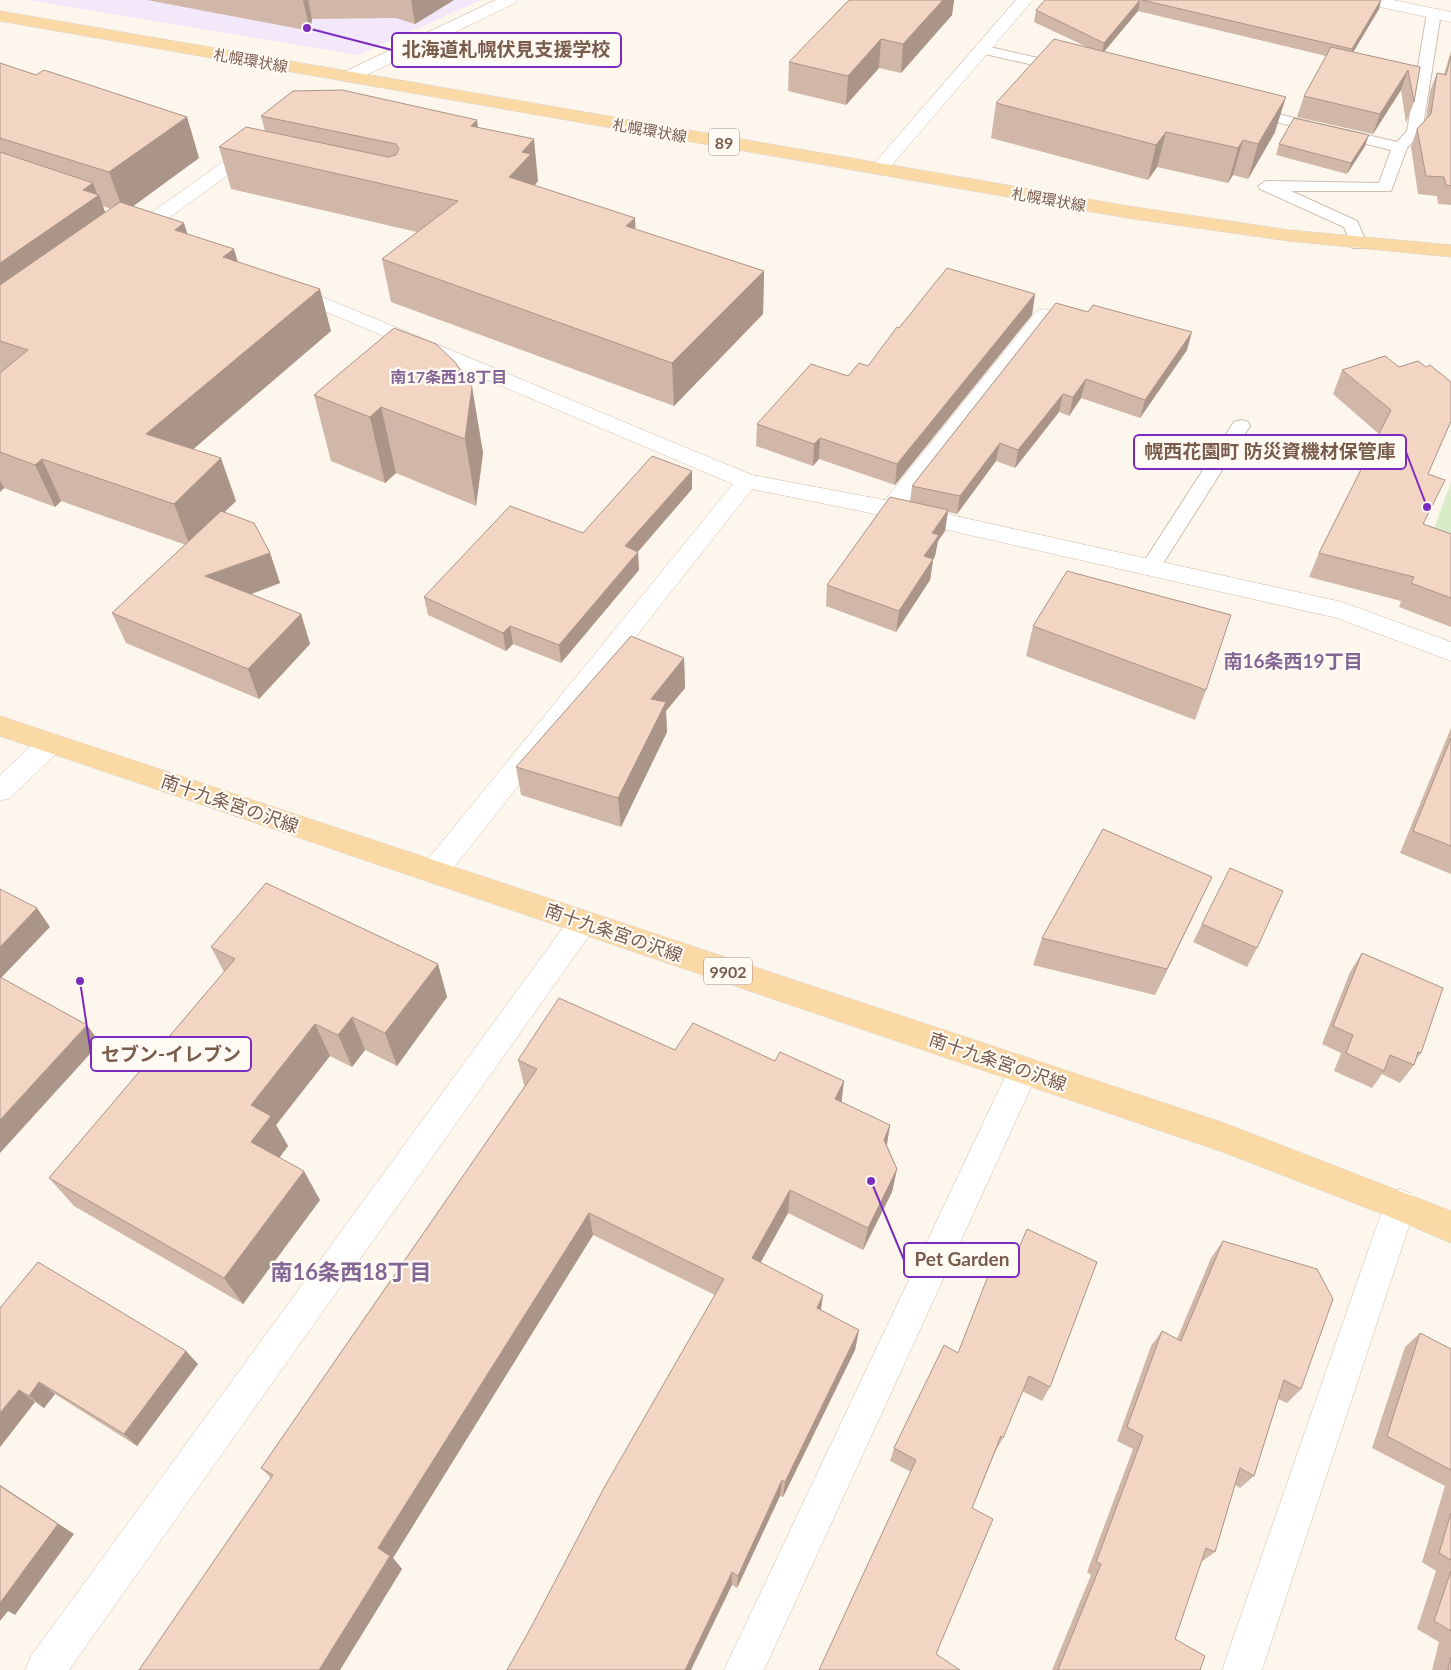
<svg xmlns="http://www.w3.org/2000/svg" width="1451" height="1670" font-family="Lato,'Noto Sans JP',sans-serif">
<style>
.education{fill:#f3e8fa}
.green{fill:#d8ecc9}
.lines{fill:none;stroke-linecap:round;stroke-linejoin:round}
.service-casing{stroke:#d1beb0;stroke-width:2}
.minor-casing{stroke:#d1beb0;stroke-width:1}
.primary-casing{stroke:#dad1cd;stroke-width:1}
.service{fill:#fff;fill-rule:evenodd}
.minor{fill:#fff;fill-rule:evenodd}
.primary{fill:#fbd9a5;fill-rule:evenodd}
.wall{fill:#d1b7a8;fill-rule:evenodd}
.shaded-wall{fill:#aa9588}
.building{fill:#f3d5c3;stroke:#aa9588}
.labels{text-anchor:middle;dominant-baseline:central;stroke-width:4.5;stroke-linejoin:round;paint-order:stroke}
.far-street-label{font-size:15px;fill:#7a5c4d;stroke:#fffaf3}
.shield{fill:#fffaf3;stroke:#a28b7f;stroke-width:1}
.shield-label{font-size:16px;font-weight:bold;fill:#7a5c4d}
.far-neighbourhood-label{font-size:16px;font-weight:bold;fill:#846695;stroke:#fffaf3}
.street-label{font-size:18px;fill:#7a5c4d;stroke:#fffaf3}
.neighbourhood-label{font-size:19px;font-weight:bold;fill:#846695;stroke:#fffaf3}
.near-neighbourhood-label{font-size:22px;font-weight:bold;fill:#846695;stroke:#fffaf3}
.leader{fill:none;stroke:#7b2cbf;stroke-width:2}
.callout-dot{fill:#7b2cbf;stroke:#fffaf3;stroke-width:2}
.callout{fill:#fffaf3;stroke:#7b2cbf;stroke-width:2}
.callout-label{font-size:19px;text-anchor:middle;font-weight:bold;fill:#7a5c4d}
</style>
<rect width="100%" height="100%" fill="#fdf6ec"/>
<polygon class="education" points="28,0 481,0 359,55"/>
<polygon class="green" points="1451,483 1451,552 1428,544"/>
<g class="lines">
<g class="service-casing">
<g id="service">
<polygon points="1434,9 1441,13 1422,132 1407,148 1391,191 1291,191 1357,221 1367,244 1365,248 1353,248 1344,227 1260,189 1258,186 1266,181 1379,183 1391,150 1243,114 1241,111 1248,107 1397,142 1407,131 1427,13"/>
<polygon points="981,45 1069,65 1071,68 1064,72 976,52 974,49"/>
<polygon points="1241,420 1248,422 1250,426 1157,573 1150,575 1143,573 1140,568 1143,563 1234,422"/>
</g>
</g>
<g class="minor-casing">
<g id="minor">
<polygon points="496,0 517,0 515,3 354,81 342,81 340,77 342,73"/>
<polygon points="1016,0 1033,0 885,173 873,173 870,169 873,165"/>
<polygon points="1363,0 1393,0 1451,12 1451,22 1371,5"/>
<polygon points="240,153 265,158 268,162 265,166 259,167 243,164 137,241 123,241 120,237 123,233 234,154"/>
<polygon points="289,283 752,475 885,500 1037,311 1044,309 1051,311 1054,315 1051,319 906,505 1342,602 1451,642 1451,661 1337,618 890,517 752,489 444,880 434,883 424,880 420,872 424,864 733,484 282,293 279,289 282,285"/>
<polygon points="51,733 60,736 64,743 60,750 10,798 0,801 0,775 42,736"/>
<polygon points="583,910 593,914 597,922 593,930 69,1670 25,1670 31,1656 573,914"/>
<polygon points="1024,1056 1035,1060 1039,1070 764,1670 724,1670 1013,1060"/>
<polygon points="1400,1189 1412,1194 1416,1205 1262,1670 1222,1670 1384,1205 1388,1194"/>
</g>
</g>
<g class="primary-casing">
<g id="primary">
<polygon points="0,11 1128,206 1289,230 1451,245 1451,257 1289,241 1128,218 0,21"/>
<polygon points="0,716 1224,1123 1451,1211 1451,1243 1390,1217 1223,1152 0,736"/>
</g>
</g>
<use href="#service" class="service"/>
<use href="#minor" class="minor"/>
<use href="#primary" class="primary"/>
</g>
<g class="wall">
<polygon points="147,0 454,0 415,24 396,18 312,19 310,31"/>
<polygon points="849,0 954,0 952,15 901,73 879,68 846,105 788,91 789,62"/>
<polygon points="1045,0 1381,0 1379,9 1353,52 1420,67 1414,102 1406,123 1401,90 1373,134 1297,117 1304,96 1326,56 1138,11 1104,52 1275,132 1248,179 1233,175 1228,183 1157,167 1148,180 991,138 996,103 1089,48 1034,22 1036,10"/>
<polygon points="1451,51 1451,205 1438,204 1437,196 1418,194 1411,147 1417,129 1426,119 1430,91 1437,73 1444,74"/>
<path d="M0 63 36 75 187 117 199 158 132 206 188 234 238 262 331 331 193 449 236 501 224 512 270 553 280 583 250 594 301 614 310 644 259 699 126 643 112 613 186 545 61 501 55 507 4 488 0 492ZM103 206 111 209 105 213Z"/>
<polygon points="261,116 478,127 538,181 534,186 635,229 764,271 763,314 674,406 391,302 382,259 417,232 231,189 219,147 265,131"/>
<polygon points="1279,144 1365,146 1347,174 1276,155"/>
<polygon points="1035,294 1032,315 895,485 819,459 813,466 756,446 757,424 868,366 899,328"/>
<polygon points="1056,303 1187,350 1140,418 1081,398 1069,416 1059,412 1015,468 996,461 957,514 948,512 945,531 938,541 935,556 933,560 930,580 896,632 826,606 827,585 910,502 912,486"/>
<polygon points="1385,356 1428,474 1424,524 1451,534 1451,627 1399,607 1401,601 1309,577 1319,553 1379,434 1333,394 1342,370"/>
<polygon points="472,387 483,453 476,506 396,473 385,483 331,461 314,395"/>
<polygon points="692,471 692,489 638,552 639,570 561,663 513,644 506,651 428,615 424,597 583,533"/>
<polygon points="1033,626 1206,690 1195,720 1026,656"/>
<polygon points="684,658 685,688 666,711 667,732 621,827 521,795 516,767"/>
<polygon points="1451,728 1451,874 1400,853"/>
<polygon points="1199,904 1155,995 1033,965 1042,938"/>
<polygon points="1202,924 1257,948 1247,967 1193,942"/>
<polygon points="211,947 438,964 447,997 397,1066 365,1050 352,1067 330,1056 276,1125 288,1146 280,1157 320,1200 243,1304 74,1206 49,1178 224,972"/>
<polygon points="1362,953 1421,1053 1416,1060 1414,1065 1400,1083 1382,1074 1372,1088 1334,1071 1341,1053 1322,1044 1350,972"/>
<polygon points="675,1050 775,1061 844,1081 841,1102 890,1125 887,1145 897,1169 892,1192 863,1250 788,1213 760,1263 823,1295 821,1310 859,1330 855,1350 783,1497 780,1496 737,1588 732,1585 715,1295 593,1235 393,1558 402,1569 340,1670 139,1670 271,1478 261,1468 525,1086 524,1085 518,1060"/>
<polygon points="1223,1241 1301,1389 1287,1403 1278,1399 1254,1476 1240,1488 1235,1485 1215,1552 1201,1562 1175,1639 1200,1670 1052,1670 1091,1575 1087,1572 1133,1449 1117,1441 1151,1346 1162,1331 1177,1339 1211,1258"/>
<polygon points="992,1266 1050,1387 1042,1401 1022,1391 1003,1438 996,1450 972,1508 936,1654 819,1670 911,1472 890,1461 894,1448 958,1353"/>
<polygon points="0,1308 198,1364 137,1446 55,1394 44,1408 35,1402 0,1447"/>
<polygon points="1420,1333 1451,1349 1451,1670 1432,1670 1439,1642 1417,1629 1436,1571 1422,1562 1445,1486 1372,1448 1405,1347"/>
</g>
<g class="shaded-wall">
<polygon points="303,0 308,0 312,19 310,31"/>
<polygon points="411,0 454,0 415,24"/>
<polygon points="943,0 954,0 952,15 901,73 903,44"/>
<polygon points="1140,0 1138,11 1102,54 1104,43"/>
<polygon points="1381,0 1379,9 1348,61 1352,49"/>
<polygon points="881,39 879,68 846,105 848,76"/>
<polygon points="1408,70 1401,90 1373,134 1380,114"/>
<polygon points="1286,97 1275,132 1248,179 1258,144"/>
<polygon points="187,117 199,158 124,213 109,172"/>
<polygon points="477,120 483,162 471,126"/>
<polygon points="1166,132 1157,167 1148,180 1156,145"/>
<polygon points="1369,135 1365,146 1347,174 1351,163"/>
<polygon points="534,139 538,181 534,186 509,177 522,152"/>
<polygon points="1243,140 1233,175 1228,183 1238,148"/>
<polygon points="93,183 98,196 99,195 114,237 0,318 0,263 83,190"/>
<polygon points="635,218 637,261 626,226"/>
<polygon points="184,223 197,265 175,230"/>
<polygon points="234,249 246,290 223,257"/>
<polygon points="764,271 763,314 674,406 672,363"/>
<polygon points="320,289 331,331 162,476 146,434"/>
<polygon points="1035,294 1032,315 895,485 897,464"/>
<polygon points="1192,332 1187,350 1140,418 1145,400"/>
<polygon points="1086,379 1081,398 1069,416 1073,397"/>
<polygon points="472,387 483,453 476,506 465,439"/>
<polygon points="1063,394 1059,412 1015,468 1018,450"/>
<polygon points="381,407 396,473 385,483 370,417"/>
<polygon points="820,438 819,459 813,466 814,444"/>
<polygon points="1000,443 996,461 957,514 960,496"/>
<polygon points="221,458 236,501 190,546 174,504"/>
<polygon points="42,459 61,501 55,507 35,465"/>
<polygon points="692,471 692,489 627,564 625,546"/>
<polygon points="0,481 4,488 0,492"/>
<polygon points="948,510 945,531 938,541 935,556 933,560 930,580 896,632 899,611 924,556 932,533"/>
<polygon points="638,552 639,570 561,663 559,645"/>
<polygon points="270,553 280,583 217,607 205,576"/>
<polygon points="301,614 310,644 259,699 248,669"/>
<polygon points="510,626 513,644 506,651 503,633"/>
<polygon points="684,658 685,688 666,711 667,732 621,827 618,798 651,699"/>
<polygon points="1212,877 1199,904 1155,995 1167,969"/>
<polygon points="37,908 50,927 0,979 0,947"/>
<polygon points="438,964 447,997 397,1066 385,1033"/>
<polygon points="352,1017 365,1050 352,1067 338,1035"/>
<polygon points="315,1024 330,1056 276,1125 288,1146 269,1171 251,1142 251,1105"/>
<polygon points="87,1025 100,1043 0,1153 0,1120"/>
<polygon points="844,1081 841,1106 835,1099"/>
<polygon points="890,1125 886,1149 884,1140"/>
<polygon points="897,1169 892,1192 863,1250 868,1228"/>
<polygon points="304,1171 320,1200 243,1304 224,1278"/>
<polygon points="790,1190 788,1213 751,1280 752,1258"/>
<polygon points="589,1213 593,1235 393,1558 402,1569 340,1670 319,1670 378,1548"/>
<polygon points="823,1295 820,1315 817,1308"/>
<polygon points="859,1330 855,1350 783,1497 785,1482"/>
<polygon points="186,1351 198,1364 137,1446 124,1434"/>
<polygon points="39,1382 55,1394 44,1408 29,1396"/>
<polygon points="19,1390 35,1402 0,1447 0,1413"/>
<polygon points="782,1480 780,1496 737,1588 738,1576"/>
<polygon points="0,1485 74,1534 15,1615 8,1611 0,1621"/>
<polygon points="732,1572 732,1585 691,1670 685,1670"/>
</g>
<g class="building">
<polygon points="849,0 943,0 903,44 881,39 848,76 789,62"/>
<polygon points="1045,0 1140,0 1104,43 1036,10"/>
<polygon points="1142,0 1381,0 1352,49"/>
<polygon points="1054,39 1286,97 1258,144 1243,140 1238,148 1166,132 1156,145 996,103"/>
<polygon points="1331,47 1420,67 1414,102 1408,70 1380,114 1304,96"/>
<polygon points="1451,56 1451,186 1446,185 1444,177 1426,176 1417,129 1431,114 1437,73 1446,75"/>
<polygon points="0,63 36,75 44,70 187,117 109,172 0,138"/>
<polygon points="342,90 477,120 471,126 534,139 522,152 531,154 509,177 635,218 626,226 764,271 672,363 382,259 458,201 219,147 246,127 388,157 396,155 399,149 396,144 261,116 293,91"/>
<polygon points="1294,118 1369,135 1351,163 1279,144"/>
<polygon points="0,152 93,183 83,190 99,195 0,263"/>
<polygon points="120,202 184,223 175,230 234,249 223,257 320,289 146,434 221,458 174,504 42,459 35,465 0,452 0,373 28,350 0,341 0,285"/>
<polygon points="947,268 1035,294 897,464 820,438 814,444 757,424 811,364 848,376 859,363 868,366 897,327 899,328"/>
<polygon points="1056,303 1088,312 1093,305 1192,332 1145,400 1086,379 1073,397 1063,394 1018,450 1000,443 960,496 912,486"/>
<polygon points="394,328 436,344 455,362 472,387 465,439 381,407 370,417 314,395"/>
<polygon points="1385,356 1399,367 1418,361 1426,367 1430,365 1451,382 1451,421 1428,474 1445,480 1423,524 1451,534 1451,598 1411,583 1414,577 1319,553 1391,410 1342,370"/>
<polygon points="652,456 692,471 625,546 638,552 559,645 510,626 503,633 424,597 510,506 583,533"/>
<polygon points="890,497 948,510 932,533 939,535 924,556 933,559 899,611 827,585"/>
<polygon points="221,511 254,523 270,553 205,576 301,614 248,669 112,613"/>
<polygon points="1067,571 1231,615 1206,690 1033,626"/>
<polygon points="631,636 684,658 651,699 666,702 618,798 516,767"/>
<polygon points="1451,738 1451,846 1413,831"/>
<polygon points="1103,829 1212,877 1167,969 1042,938"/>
<polygon points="1230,868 1283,891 1257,948 1202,924"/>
<polygon points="266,883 438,964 385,1033 352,1017 338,1035 315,1024 251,1105 271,1116 251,1142 304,1171 224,1278 49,1178 235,959 211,947"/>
<polygon points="0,889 37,908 0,947"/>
<polygon points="1362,953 1443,988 1421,1053 1418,1052 1414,1065 1390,1055 1384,1071 1346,1053 1353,1035 1333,1026"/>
<polygon points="0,977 87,1025 0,1120"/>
<polygon points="559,998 675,1050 693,1023 775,1061 780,1052 844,1081 835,1099 890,1125 884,1140 897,1169 868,1228 790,1190 752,1258 823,1295 817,1308 859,1330 785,1482 782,1480 738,1576 732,1572 685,1670 507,1670 529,1631 605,1486 724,1279 589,1213 378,1548 390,1556 319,1670 139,1670 273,1475 261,1468 537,1069 518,1060"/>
<polygon points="1027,1229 1097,1262 1050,1387 1029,1376 1003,1438 1001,1436 972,1508 993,1519 936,1654 960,1670 819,1670 916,1460 894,1448 944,1345 958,1353 992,1266 1008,1274"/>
<polygon points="1223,1241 1317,1269 1333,1299 1301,1389 1284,1380 1254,1476 1240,1468 1215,1552 1206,1548 1175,1639 1205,1656 1200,1670 1058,1670 1101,1564 1096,1562 1143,1436 1127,1427 1162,1331 1181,1341"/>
<polygon points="38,1262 186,1351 124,1434 39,1382 29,1396 19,1390 0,1413 0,1308"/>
<polygon points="1420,1333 1451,1349 1451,1470 1387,1436"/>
<polygon points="0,1486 58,1524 0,1603"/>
<polygon points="1451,1513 1451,1560 1439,1553"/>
<polygon points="1451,1571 1451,1631 1434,1621"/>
<polygon points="1451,1657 1451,1670 1448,1670"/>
</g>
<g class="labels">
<g class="far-street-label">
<text transform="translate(251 60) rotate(10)">札幌環状線</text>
<text transform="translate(650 130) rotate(10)">札幌環状線</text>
<text transform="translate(1049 199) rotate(10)">札幌環状線</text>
</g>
<g class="shield">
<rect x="709" y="128.5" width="30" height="27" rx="4"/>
<rect x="704" y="957.5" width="48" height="27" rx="4"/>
</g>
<g class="shield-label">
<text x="724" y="142">89</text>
<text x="728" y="971">9902</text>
</g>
<g class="far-neighbourhood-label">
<text x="449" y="376">南17条西18丁目</text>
</g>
<g class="street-label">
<text transform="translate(230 803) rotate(19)">南十九条宮の沢線</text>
<text transform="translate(614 932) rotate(19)">南十九条宮の沢線</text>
<text transform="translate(998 1061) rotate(19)">南十九条宮の沢線</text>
</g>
<g class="neighbourhood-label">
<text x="1293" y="660">南16条西19丁目</text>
</g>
<g class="near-neighbourhood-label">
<text x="351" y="1271">南16条西18丁目</text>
</g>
</g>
<path class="leader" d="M307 28L392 50M1427 507L1406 452M80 981L91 1054M871 1181L904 1260"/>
<g class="callout-dot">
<circle cx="307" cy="28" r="5"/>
<circle cx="1427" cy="507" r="5"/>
<circle cx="80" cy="981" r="5"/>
<circle cx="871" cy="1181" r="5"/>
</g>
<g class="callout">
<rect x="392" y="33" width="229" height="34" rx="5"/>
<rect x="1134" y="435" width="272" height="34" rx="5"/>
<rect x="91" y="1037" width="160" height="34" rx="5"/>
<rect x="904" y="1243" width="115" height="34" rx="5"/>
</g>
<g class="callout-label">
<text x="506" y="56">北海道札幌伏見支援学校</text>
<text x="1270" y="458">幌西花園町 防災資機材保管庫</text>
<text x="171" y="1061">セブン-イレブン</text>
<text x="962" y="1266">Pet Garden</text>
</g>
</svg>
